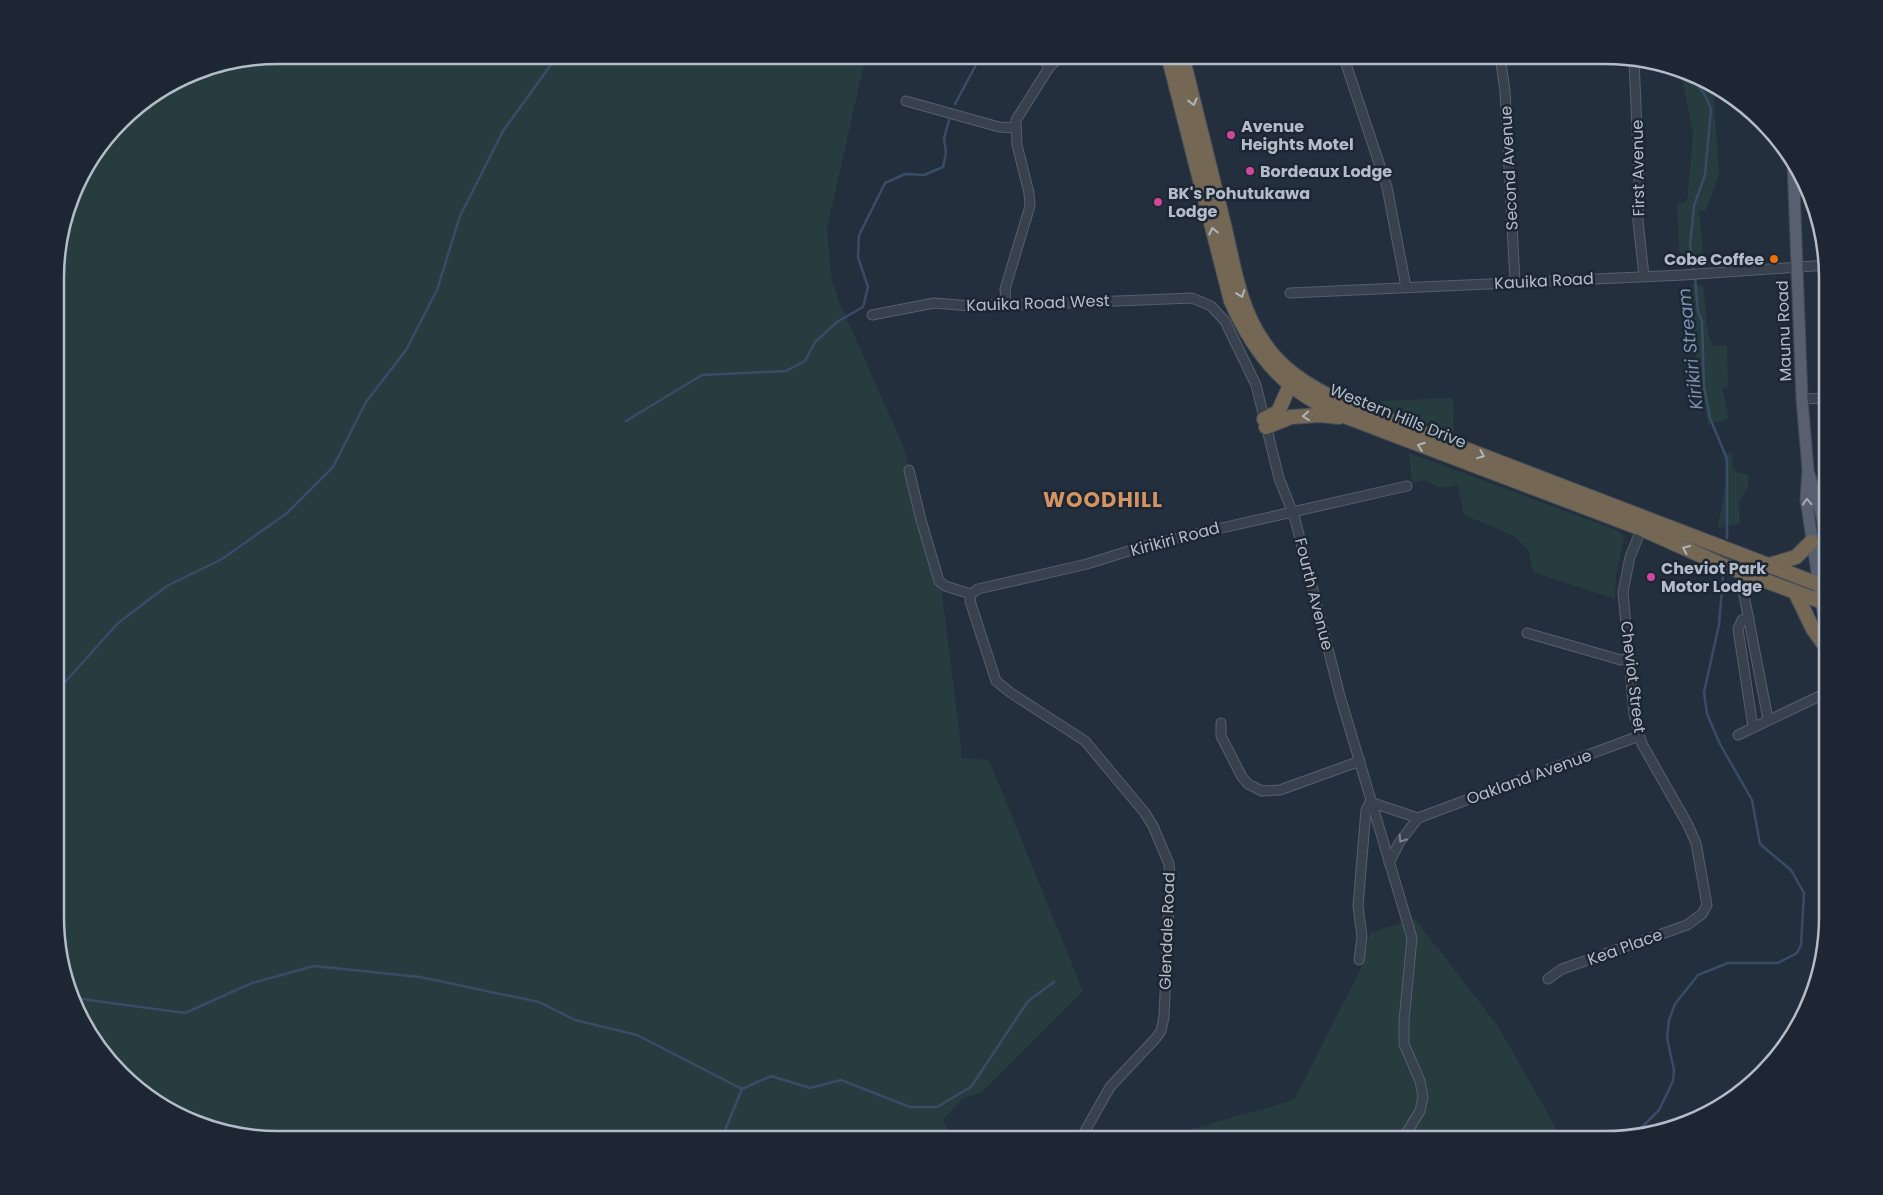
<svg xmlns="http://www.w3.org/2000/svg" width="1883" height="1195" font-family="Poppins,sans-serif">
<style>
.green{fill:#263c3f}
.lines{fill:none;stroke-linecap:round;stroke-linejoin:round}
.stream{stroke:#394c67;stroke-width:2.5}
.minor-casing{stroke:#565f6c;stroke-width:11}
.major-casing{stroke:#414a57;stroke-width:13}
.highway-casing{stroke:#434c59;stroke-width:16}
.minor{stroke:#38414e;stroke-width:9}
.major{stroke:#56606e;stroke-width:11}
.highway{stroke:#746855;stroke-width:14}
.oneway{stroke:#aeb4bd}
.oneway2{stroke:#a1aab7}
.oneway3{stroke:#7c8592}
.hotel-dot{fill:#d1479c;stroke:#1d2633;stroke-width:2}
.food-dot{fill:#e8710a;stroke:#1d2633;stroke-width:2}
.labels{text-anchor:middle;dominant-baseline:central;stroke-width:5;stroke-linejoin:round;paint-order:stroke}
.poi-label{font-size:16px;font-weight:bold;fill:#b4bcc9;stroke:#1d2633;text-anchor:start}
.street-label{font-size:16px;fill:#b4bcc9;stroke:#1d2633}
.water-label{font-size:18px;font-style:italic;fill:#7c92b1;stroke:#1d2633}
.district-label{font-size:21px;font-weight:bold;letter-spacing:1px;fill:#d59563;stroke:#1d2633}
.rim{fill:none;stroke:#b4bcc9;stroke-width:2.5}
</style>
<rect width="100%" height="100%" fill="#242f3e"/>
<g class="green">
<polygon points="277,55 866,55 827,229 832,281 838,299 904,448 941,586 961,745 961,758 989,760 1083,991 981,1093 962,1099 943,1120 953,1140 277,1140 206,1128 154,1103 85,1029 57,946 57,249 78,179 130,110 192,72"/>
<polygon points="1680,68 1713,84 1719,175 1706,210 1699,211 1704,263 1680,263 1677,204 1687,202 1693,134"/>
<polygon points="1692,285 1703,285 1708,332 1713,346 1727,346 1728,387 1722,388 1729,418 1708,425 1695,349"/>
<polygon points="1453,398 1454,437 1387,412 1380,401"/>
<path d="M1722 451 1733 453 1732 465 1737 472 1749 475 1747 489 1739 502 1740 524 1718 528C1721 507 1731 469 1722 451Z"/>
<polygon points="1409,453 1619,531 1624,540 1616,574 1615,599 1533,572 1528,550 1514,536 1464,515 1458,485 1442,488 1423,480 1412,483"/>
<polygon points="1415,919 1498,1026 1556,1128 1548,1140 1153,1140 1294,1100 1361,968 1370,933"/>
</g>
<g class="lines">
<g class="stream">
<polyline points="1688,72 1705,95 1711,109 1705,175 1694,206 1690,246 1694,272"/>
<polyline points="955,104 978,61 977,55"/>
<polyline points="1695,277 1698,312 1702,321 1704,387 1710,418 1727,459 1727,538"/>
<polyline points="626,421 702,375 786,371 805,361 815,342 837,322 863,307 868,287 858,257 859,235 885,183 905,174 924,175 943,167 946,153 944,138 949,120"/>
<polyline points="57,691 118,623 167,586 222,559 287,513 333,467 366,402 406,350 437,290 460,216 503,131 558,55"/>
<polyline points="74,998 185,1013 252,983 314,966 420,977 539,1002 575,1020 637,1035 742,1089"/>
<polyline points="1634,1135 1659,1110 1673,1081 1674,1070 1667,1038 1669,1020 1675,1004 1698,975 1728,963 1778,963 1797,953 1801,945 1804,893 1791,870 1760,844 1752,800 1720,744 1707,714 1704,692 1719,625 1723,576"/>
<polyline points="721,1140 742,1089 771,1076 810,1088 841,1080 910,1107 937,1107 971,1087 1028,1001 1054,982"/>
</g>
<g class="minor-casing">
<g id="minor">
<polyline points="1036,55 1050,66"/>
<polyline points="1343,55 1387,187 1406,287"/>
<polyline points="1500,55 1505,91 1515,282"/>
<polyline points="1634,60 1639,175 1638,221 1644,276"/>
<polyline points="906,101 999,127 1015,128"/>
<polyline points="1290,293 1683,275 1828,265"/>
<polyline points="1006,302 1005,289 1030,206 1029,193 1017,145 1016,120 1050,66 1063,55"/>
<polyline points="872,315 934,303 982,307 1006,302 1009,305 1019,305 1192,298 1211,306 1225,321 1256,385 1279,478 1295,519 1340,696 1412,938 1404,1021 1404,1044 1420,1081 1423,1097 1420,1111 1404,1137"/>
<polyline points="1802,399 1828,398"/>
<polyline points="909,470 921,520 939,581 945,586 971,594 978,589 1087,564 1151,544 1407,486"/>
<polyline points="1747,575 1743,590 1768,719"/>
<polyline points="971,594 970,601 996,681 1011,693 1085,741 1145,813 1153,826 1169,864 1170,876 1164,1017 1161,1031 1156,1038 1110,1087 1080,1140"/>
<polyline points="1749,618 1742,620 1738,629 1753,727"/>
<polyline points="1527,633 1621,660 1630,659"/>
<polyline points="1221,723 1221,736 1242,777 1248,784 1262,791 1280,790 1360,761"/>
<polyline points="1738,735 1828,692"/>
<polyline points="1389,863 1399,843 1418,818 1639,736"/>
<polyline points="1359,960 1362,937 1358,906 1366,810 1370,802 1418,818"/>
<polyline points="1548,979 1562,969 1687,925 1702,914 1707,905 1696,843 1687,823 1642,744 1634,714 1623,592 1630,557 1643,525"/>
</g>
</g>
<g class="major-casing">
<g id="major">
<polyline points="1793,161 1802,399 1808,470 1806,499 1828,645"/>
<polyline points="1809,474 1822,517 1828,551"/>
</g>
</g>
<g class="highway-casing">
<g id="highway">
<path d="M1168 55 1231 301C1257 359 1287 393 1347 417L1642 529 1720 564 1828 604"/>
<path d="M1182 55C1196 112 1210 168 1224 225 1234 266 1239 308 1264 343 1281 369 1307 385 1335 399L1828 588"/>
<polyline points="1264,419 1278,412 1290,385"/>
<polyline points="1266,427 1291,417 1320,415 1339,417"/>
<polyline points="1826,535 1828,538"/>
<polyline points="1766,566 1796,557 1811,542"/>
<polyline points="1796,594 1813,629 1828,650"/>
</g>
</g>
<use href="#minor" class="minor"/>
<use href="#major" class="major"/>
<use href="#highway" class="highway"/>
</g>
<defs><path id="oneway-chevron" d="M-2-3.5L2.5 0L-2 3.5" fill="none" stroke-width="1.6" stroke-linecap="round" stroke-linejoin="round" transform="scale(1.25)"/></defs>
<g class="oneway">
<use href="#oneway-chevron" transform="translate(1193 102) rotate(76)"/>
<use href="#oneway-chevron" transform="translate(1213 231) rotate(-104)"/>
<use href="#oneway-chevron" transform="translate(1241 294) rotate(70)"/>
<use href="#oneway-chevron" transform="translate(1306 416) rotate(176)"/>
<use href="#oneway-chevron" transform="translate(1421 446) rotate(-159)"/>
<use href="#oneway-chevron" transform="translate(1481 455) rotate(22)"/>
<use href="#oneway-chevron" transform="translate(1686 549) rotate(-156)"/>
</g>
<use class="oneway2" href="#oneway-chevron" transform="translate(1807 502) rotate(-93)"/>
<use class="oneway3" href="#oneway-chevron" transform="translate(1402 839) rotate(123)"/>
<g class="hotel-dot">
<circle cx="1231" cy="135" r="5"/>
<circle cx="1250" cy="171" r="5"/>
<circle cx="1158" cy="202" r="5"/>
<circle cx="1651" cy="577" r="5"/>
</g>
<circle class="food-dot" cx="1774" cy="259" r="5"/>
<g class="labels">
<g class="poi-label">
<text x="1241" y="126">Avenue<tspan x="1241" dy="18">Heights Motel</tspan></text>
<text x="1260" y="171">Bordeaux Lodge</text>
<text x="1168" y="193">BK's Pohutukawa<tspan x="1168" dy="18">Lodge</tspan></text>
<text x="1764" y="259" text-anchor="end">Cobe Coffee</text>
<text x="1661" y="568">Cheviot Park<tspan x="1661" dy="18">Motor Lodge</tspan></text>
</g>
<g class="street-label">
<text transform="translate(1509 168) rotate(-93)">Second Avenue</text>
<text transform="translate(1638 168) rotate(-91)">First Avenue</text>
<text transform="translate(1544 281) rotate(-3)">Kauika Road</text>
<text transform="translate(1038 303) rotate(-2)">Kauika Road West</text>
<text transform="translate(1784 331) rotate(-92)">Maunu Road</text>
<text transform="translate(1398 416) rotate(22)">Western Hills Drive</text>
<text transform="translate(1175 539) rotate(-15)">Kirikiri Road</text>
<text transform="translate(1314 594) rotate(76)">Fourth Avenue</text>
<text transform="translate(1633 677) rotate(83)">Cheviot Street</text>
<text transform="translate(1529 777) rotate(-20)">Oakland Avenue</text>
<text transform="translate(1167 931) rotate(-88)">Glendale Road</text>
<text transform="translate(1625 947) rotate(-20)">Kea Place</text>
</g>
<g class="water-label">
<text transform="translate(1690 349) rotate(-96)">Kirikiri Stream</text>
</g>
<g class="district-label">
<text x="1103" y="499">WOODHILL</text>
</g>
</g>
<path d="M0 0H1883V1195H0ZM278 64H1605A214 214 0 0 1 1819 278V917A214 214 0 0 1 1605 1131H278A214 214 0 0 1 64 917V278A214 214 0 0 1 278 64Z" fill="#1d2633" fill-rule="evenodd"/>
<path class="rim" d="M278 64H1605A214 214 0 0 1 1819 278V917A214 214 0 0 1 1605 1131H278A214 214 0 0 1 64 917V278A214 214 0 0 1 278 64Z"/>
</svg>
